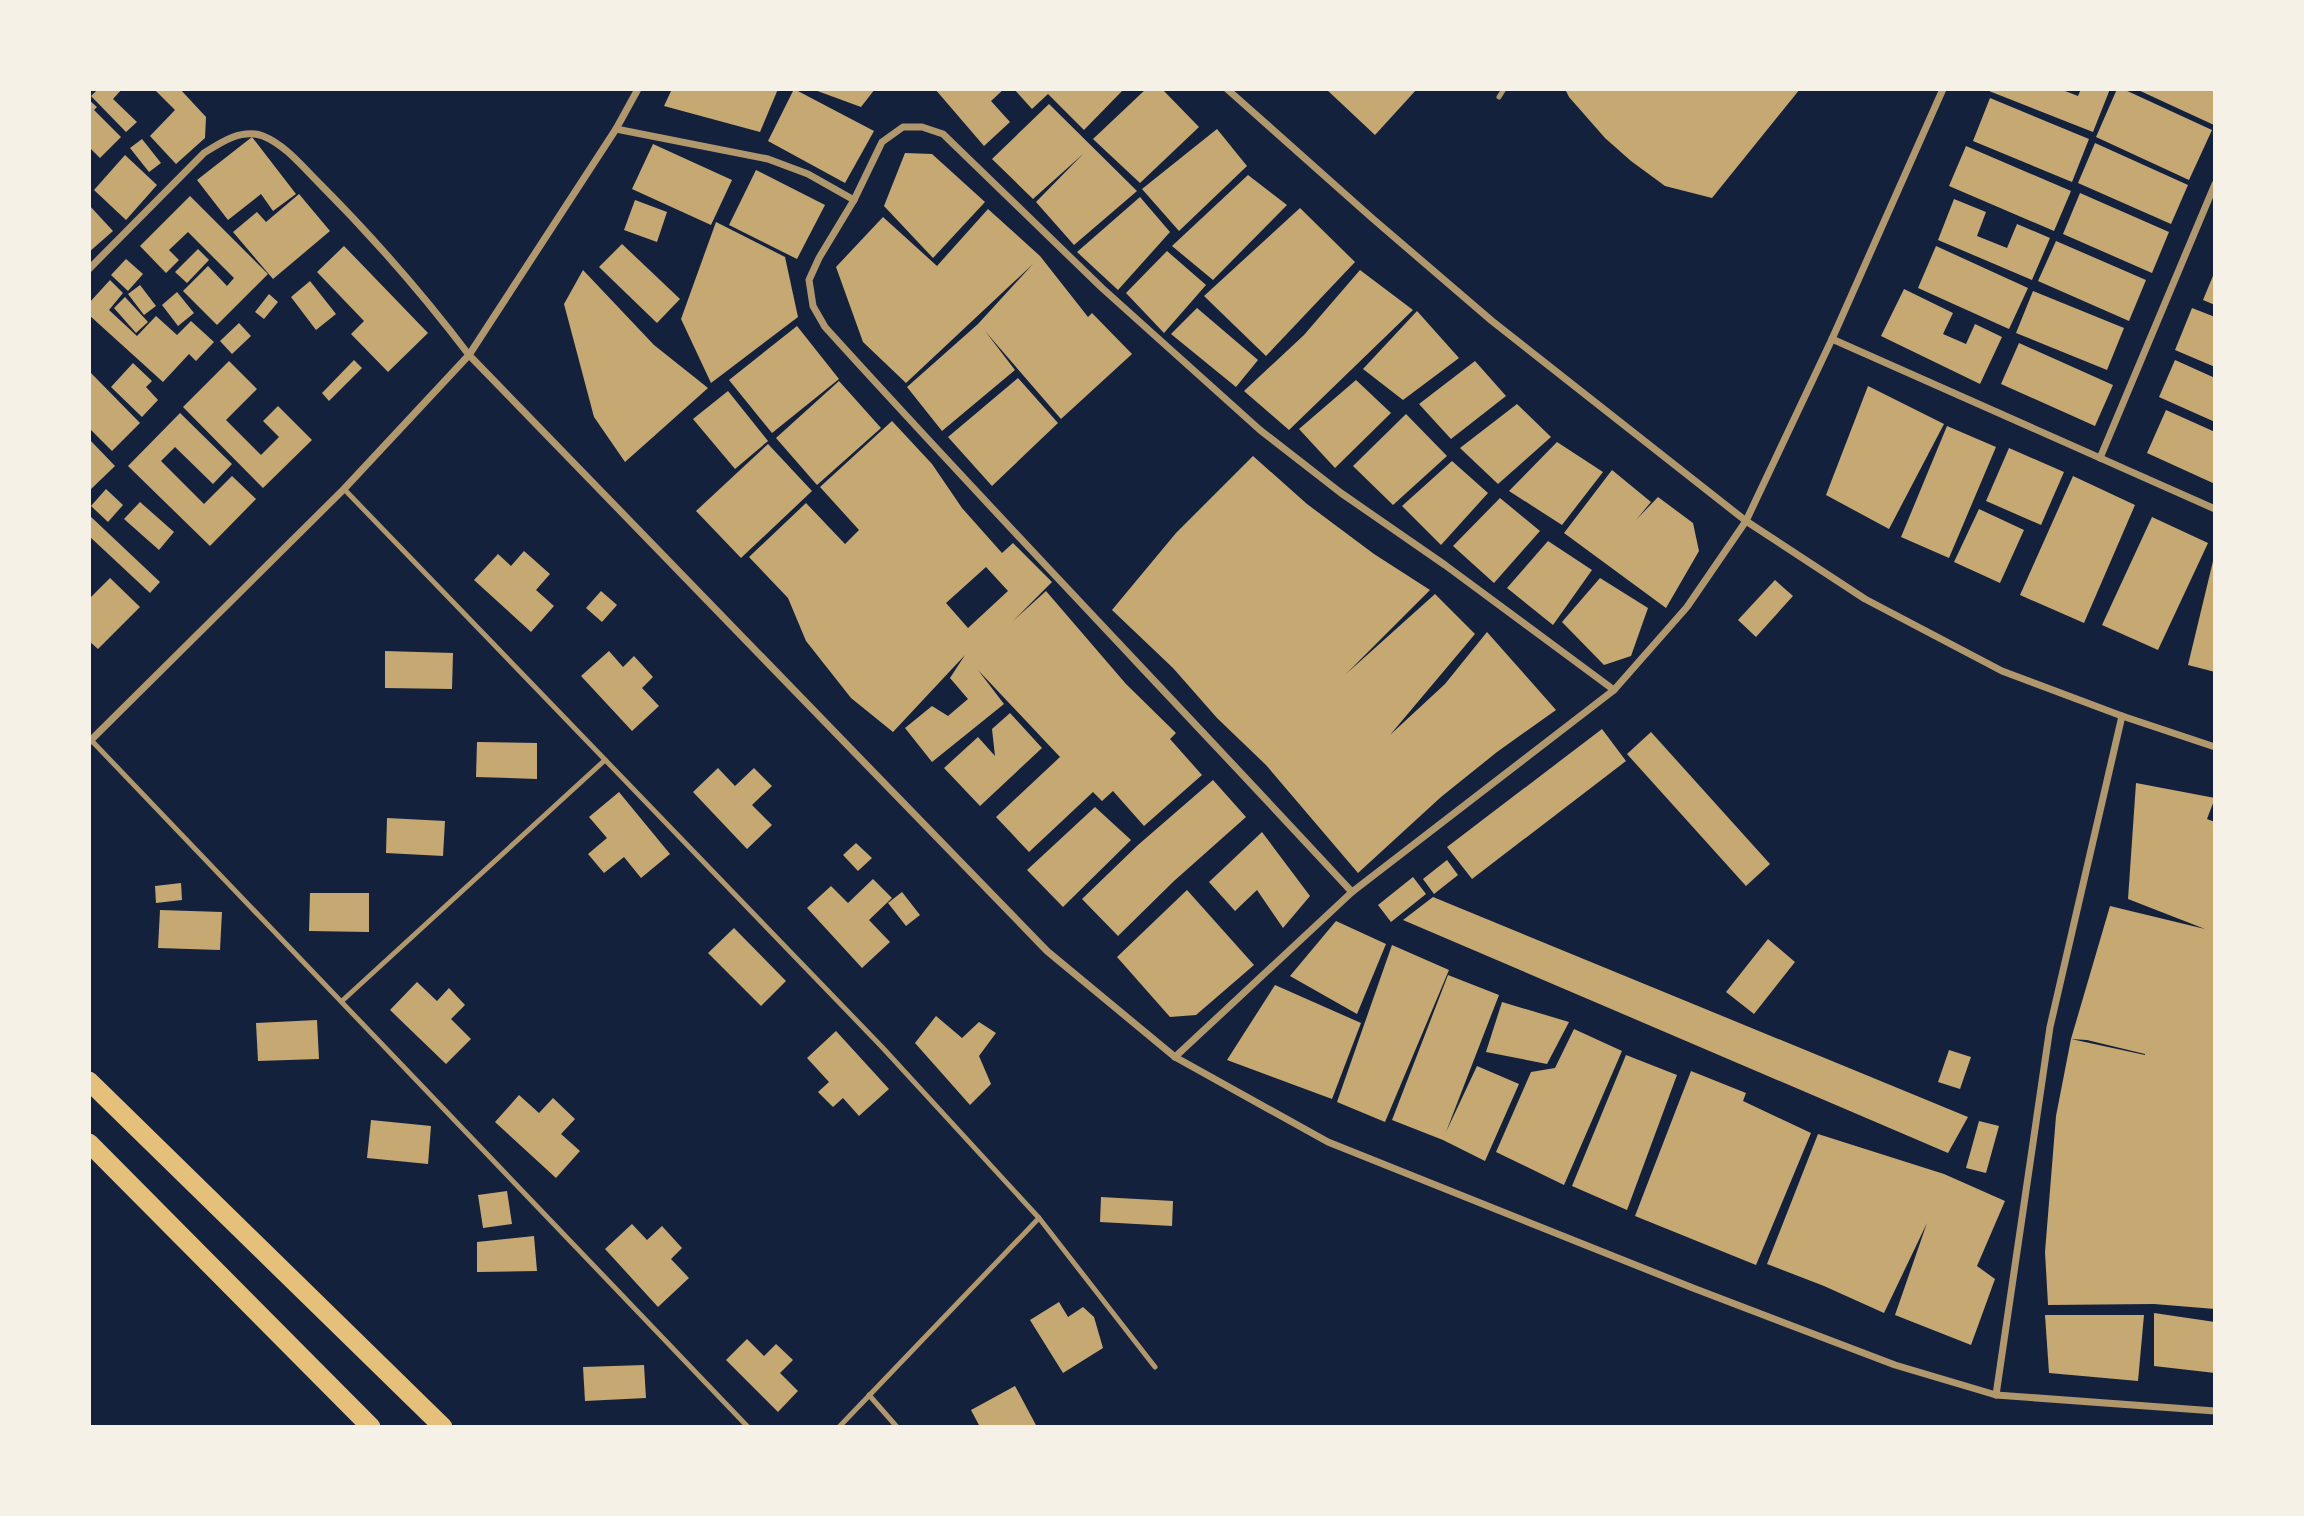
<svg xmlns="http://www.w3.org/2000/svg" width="2304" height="1516" font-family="'PT Sans Narrow',sans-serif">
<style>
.building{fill:#c6a872;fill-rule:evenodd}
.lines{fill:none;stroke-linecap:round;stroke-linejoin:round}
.service{stroke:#b1986c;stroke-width:5}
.minor{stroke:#b1986c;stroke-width:7}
.trunk{stroke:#e5c07b;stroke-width:19}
</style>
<rect width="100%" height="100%" fill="#14213d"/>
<g class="building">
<polygon points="98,89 122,89 113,99 137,122 126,132 91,96"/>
<polygon points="154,89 180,89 206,117 205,138 176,164 150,136 175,110"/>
<polygon points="672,89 778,89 760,132 664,106"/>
<polygon points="794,89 874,131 845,183 768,141"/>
<polygon points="812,89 875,89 861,107"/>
<polygon points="935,89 1004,89 991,101 1010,122 984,146"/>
<polygon points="1014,89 1124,89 1084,130 1048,94 1032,109"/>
<polygon points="1146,89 1162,89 1199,127 1140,183 1093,139"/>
<polygon points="1326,89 1417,89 1375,135"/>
<polygon points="1565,89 1800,89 1712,198 1665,186 1631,161 1605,138 1569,97"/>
<polygon points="1984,89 2060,89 2078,96 2081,89 2110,89 2093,132"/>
<polygon points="2117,89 2123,89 2212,130 2189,180 2096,137"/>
<polygon points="2136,89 2215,89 2215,123 2214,125"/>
<polygon points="1990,98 2089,139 2072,182 1973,141"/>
<polygon points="89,100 97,107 94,110 121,137 100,158 89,147"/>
<polygon points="1049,104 1137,191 1074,245 1036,202 1083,154 1033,199 992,159"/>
<polygon points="1217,129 1247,166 1179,231 1142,189"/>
<polygon points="252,137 296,194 273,211 261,194 228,220 197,180"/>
<polygon points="142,139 161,163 149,172 130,148"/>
<polygon points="2095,143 2188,185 2171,224 2078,183"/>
<polygon points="653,144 732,180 711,225 632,189"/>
<polygon points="1966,146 2071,191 2054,231 1949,186"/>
<polygon points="905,153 932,154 985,202 933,258 884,206"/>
<polygon points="125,155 157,185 126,220 94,190"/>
<polygon points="756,170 825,205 797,259 729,225"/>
<polygon points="1248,175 1287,205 1213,280 1172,246"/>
<polygon points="2080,193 2169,232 2152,273 2063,234"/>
<polygon points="299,194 330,231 273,279 233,232 257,212 266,222"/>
<polygon points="190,196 268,274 217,325 183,291 208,266 227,286 234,278 188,232 169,250 179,260 166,273 140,246"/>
<polygon points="1140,197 1170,232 1118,290 1077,252"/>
<polygon points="1954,199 1986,212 1977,236 2007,248 2017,224 2050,238 2032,280 1938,240"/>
<polygon points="635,200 667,212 657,242 624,230"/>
<polygon points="89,205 113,231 89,252"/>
<polygon points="1300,208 1355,262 1266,356 1204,296"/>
<polygon points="988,209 1040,256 1088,317 1092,313 1132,354 1061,419 985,331 1015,370 942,431 907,387 978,324 1033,264 906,383 863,342 836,267 883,217 937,266"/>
<polygon points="716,222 785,257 798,317 711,383 681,319"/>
<polygon points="2056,241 2146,280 2129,321 2038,281"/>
<polygon points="622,244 680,299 657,323 599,267"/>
<polygon points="344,246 428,333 388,372 351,334 364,321 317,272"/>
<polygon points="1936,246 2028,288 2009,329 1918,288"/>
<polygon points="198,249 209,260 187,283 175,272"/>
<polygon points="1167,251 1206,285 1164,333 1126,293"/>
<polygon points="126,259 143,274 128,291 111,275"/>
<polygon points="583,270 654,345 708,388 625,462 594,417 564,304"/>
<polygon points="1360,270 1413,310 1289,430 1244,391 1304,335"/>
<polygon points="2215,271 2215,305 2203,300"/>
<polygon points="110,280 123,293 109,310 137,336 156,316 177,335 191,321 214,342 196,361 189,354 163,382 89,315 89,303"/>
<polygon points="310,281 336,314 316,330 291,297"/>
<polygon points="140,285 156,306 144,315 128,294"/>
<polygon points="1904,289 1953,313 1943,334 1966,344 1975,324 2002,337 1980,384 1881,336"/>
<polygon points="2033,291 2124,328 2107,370 2016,333"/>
<polygon points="177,292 194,313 178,326 162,305"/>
<polygon points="269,294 278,302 264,319 255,312"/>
<polygon points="125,297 148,322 136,333 114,308"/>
<polygon points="1197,308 1258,360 1236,387 1171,334"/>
<polygon points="2192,308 2215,317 2215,367 2175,350"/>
<polygon points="1417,311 1459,358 1403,400 1363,369"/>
<polygon points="239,323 251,336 232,354 220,341"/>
<polygon points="797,326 839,379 772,433 729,380"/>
<polygon points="2019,343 2113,385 2095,426 2001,384"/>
<polygon points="354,360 362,368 329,401 322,393"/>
<polygon points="2175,360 2215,378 2215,422 2159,397"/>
<polygon points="229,361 257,389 226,420 261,455 279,437 263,421 278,406 312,440 263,488 183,407"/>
<polygon points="1475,361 1506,396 1451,439 1419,404"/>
<polygon points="133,363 152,381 146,387 158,400 142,417 111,387"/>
<polygon points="89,371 140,423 112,451 89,428"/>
<polygon points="1018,378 1058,423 992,486 948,437"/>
<polygon points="1356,380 1391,413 1335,468 1299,429"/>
<polygon points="839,381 881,428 817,485 776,438"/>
<polygon points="1868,386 1944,424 1889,529 1826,495"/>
<polygon points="728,391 768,441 735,469 693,419"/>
<polygon points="1517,404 1551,437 1498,484 1460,448"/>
<polygon points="2166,410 2215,432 2215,484 2147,453"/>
<polygon points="180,413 232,464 213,484 175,447 161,461 204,504 232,476 256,499 210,546 128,466"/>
<polygon points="1406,414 1447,456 1393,505 1353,466"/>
<path d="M892 421 932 464 962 508 1002 553 1013 543 1052 582 1012 622 1046 591 1126 684 1176 733 1170 739 1202 775 1144 826 1113 791 1102 801 1093 792 1029 852 996 817 1060 757 978 670 1004 704 932 762 905 728 932 706 948 716 968 699 950 678 965 655 893 732 851 698 806 641 788 598 749 557 806 503 845 544 859 530 820 487ZM986 567 1008 591 968 628 946 603Z"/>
<polygon points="1947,426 1996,447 1949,558 1901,537"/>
<polygon points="89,439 115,466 89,491"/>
<polygon points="1557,442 1603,472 1562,525 1509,491"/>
<polygon points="768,444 812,491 741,558 696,511"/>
<polygon points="2009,448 2064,472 2041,525 1986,501"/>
<polygon points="1253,456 1307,504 1374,554 1430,590 1346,674 1435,594 1475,634 1390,735 1445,684 1487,632 1556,710 1497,752 1441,797 1358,873 1266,765 1217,718 1173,668 1112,610 1176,533"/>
<polygon points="1452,461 1488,493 1441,545 1402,506"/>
<polygon points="1612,470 1651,502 1636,520 1658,497 1693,523 1699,551 1666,608 1564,533"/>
<polygon points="2073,476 2135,505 2084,623 2020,595"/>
<polygon points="106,489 123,505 108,522 91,506"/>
<polygon points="1500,498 1540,531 1494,583 1453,546"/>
<polygon points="140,502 174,532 159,550 124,519"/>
<polygon points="1979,509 2024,530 2000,583 1954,562"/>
<polygon points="89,515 160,582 150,593 89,536"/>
<polygon points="2152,517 2208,543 2158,650 2102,625"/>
<polygon points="1548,541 1592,570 1553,625 1507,588"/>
<polygon points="524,551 550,574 536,590 554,606 531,632 474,580 498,554 511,566"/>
<polygon points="2214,557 2215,557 2215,672 2188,665"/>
<polygon points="110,578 140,607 98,649 89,641 89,599"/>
<polygon points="1600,578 1648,608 1631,656 1604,665 1562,622"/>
<polygon points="1775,580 1793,596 1756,637 1738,620"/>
<polygon points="601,591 617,605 602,622 586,608"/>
<polygon points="385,651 453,653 452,689 385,688"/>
<polygon points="609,651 623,667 634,656 653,677 642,688 659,706 632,731 581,676"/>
<polygon points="1010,713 1042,748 980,806 944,768 978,737 995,756 992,729"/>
<polygon points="1602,729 1626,761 1472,879 1447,847"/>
<polygon points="1651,732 1770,864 1746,886 1627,754"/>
<polygon points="477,742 537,743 537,779 476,777"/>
<polygon points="718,768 735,786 754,768 772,786 752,805 772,825 747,849 693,792"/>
<polygon points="1213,780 1246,817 1174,881 1118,936 1082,899 1138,845"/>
<path d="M2136 783 2215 798 2207 819 2215 822V1309L2154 1304 2048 1305 2045 1252 2056 1116 2071 1039 2110 906 2205 929 2128 899ZM2071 1039 2087 1040 2145 1054V1055Z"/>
<polygon points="619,792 670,854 641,878 624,857 604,873 588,854 607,838 589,817"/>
<polygon points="1095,807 1131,840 1063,907 1027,870"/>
<polygon points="387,818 445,821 443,856 386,853"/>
<polygon points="1262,832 1310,896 1283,928 1257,890 1235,911 1209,882"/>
<polygon points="856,843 872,858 858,871 843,855"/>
<polygon points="1447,860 1458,875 1434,894 1423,879"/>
<polygon points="1413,877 1426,894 1391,922 1378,905"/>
<polygon points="873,879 892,898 869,920 890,942 862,968 807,908 831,886 848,903"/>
<polygon points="181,883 182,900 156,903 155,886"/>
<polygon points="1187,890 1254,965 1196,1015 1170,1017 1117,957"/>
<polygon points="902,892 920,915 906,926 888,903"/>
<polygon points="310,893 369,893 369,932 309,931"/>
<polygon points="1433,897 1968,1117 1948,1153 1403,920"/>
<polygon points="160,910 222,912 220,950 158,948"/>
<polygon points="1336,921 1386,944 1357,1014 1290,976"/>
<polygon points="734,928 786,981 761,1006 708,953"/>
<polygon points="1768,939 1795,962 1754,1014 1726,992"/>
<polygon points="1392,945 1449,970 1385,1122 1337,1102"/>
<polygon points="1448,975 1499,995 1446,1132 1477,1066 1519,1084 1485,1161 1443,1140 1392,1120"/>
<polygon points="417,982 437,1001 449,988 465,1005 451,1019 471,1039 446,1064 390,1010"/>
<polygon points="1275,985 1361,1023 1332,1099 1227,1060"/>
<polygon points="1502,1002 1569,1022 1547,1064 1486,1052"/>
<polygon points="936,1016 962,1038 979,1022 996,1033 979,1056 991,1084 970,1105 915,1043"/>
<polygon points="317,1020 319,1059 258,1061 256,1023"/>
<polygon points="1574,1029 1622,1051 1564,1185 1496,1152 1531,1072 1555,1068"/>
<polygon points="836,1031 889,1089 859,1116 843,1098 833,1107 818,1092 829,1082 807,1058"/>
<polygon points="1949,1050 1971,1057 1960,1089 1938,1082"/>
<polygon points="1626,1055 1677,1075 1627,1210 1572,1186"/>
<polygon points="1691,1071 1746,1093 1743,1101 1811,1133 1756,1265 1635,1216"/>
<polygon points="519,1095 539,1113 553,1098 575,1119 561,1134 580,1151 556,1178 495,1122"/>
<polygon points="371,1120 431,1126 428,1164 367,1158"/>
<polygon points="1979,1121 1999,1126 1986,1173 1966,1168"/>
<polygon points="1818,1134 1944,1174 2005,1201 1977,1266 1995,1279 1971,1345 1895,1315 1927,1223 1884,1313 1824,1286 1767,1264"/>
<polygon points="507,1191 512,1224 483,1228 478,1195"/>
<polygon points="1101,1197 1173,1201 1172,1226 1100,1222"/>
<polygon points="632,1224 647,1240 662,1226 682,1248 671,1259 689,1278 658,1307 605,1249"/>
<polygon points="534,1236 537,1271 477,1272 477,1242"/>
<polygon points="1059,1302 1068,1317 1083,1307 1094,1317 1103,1348 1063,1373 1030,1320"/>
<polygon points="2154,1313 2215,1322 2215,1373 2154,1366"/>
<polygon points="2045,1315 2144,1315 2138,1381 2049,1373"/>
<polygon points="747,1339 764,1356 776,1344 793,1360 780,1373 798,1391 778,1412 726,1360"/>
<polygon points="644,1365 646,1398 585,1401 583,1367"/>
<polygon points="1015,1386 1037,1427 980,1427 971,1410"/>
</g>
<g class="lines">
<g class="service">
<polyline points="1499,97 1504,89"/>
<polyline points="344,489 882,1047 1039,1218 1155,1367"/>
<polyline points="91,740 748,1427"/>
<polyline points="342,1001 605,760"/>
<polyline points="869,1395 897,1427"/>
<polyline points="839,1427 1039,1218"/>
</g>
<g class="minor">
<polyline points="1227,89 1372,218 1492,321 1746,521 1865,599 2002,671 2122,716 2215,747"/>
<polyline points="616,129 768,159 808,174 854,200"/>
<path d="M89 269 204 153C221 142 242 128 263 136 285 145 301 165 317 181 372 236 422 293 469 355L1047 951 1175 1057 1328 1142 1693 1288 1895 1365 1996 1395 2215 1411"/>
<polyline points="1832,339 2215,509"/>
<polyline points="2100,458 2215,184"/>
<polyline points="89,742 344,489 469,355 616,129 638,89"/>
<path d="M1352 892C1177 703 998 518 825 327L813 306 809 280 819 258 854 200 882 142 903 127H922L943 134 1102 288 1260 430 1341 493 1445 565 1614 690"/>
<polyline points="1175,1057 1352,892 1614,690 1687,607 1746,521 1832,339 1943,89"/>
<polyline points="1996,1395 2050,1027 2122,716"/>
</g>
<g class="trunk">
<polyline points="89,1081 443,1427"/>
<polyline points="89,1143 371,1427"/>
</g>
</g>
<rect width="2304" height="1516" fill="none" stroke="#f6f1e7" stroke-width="182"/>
</svg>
